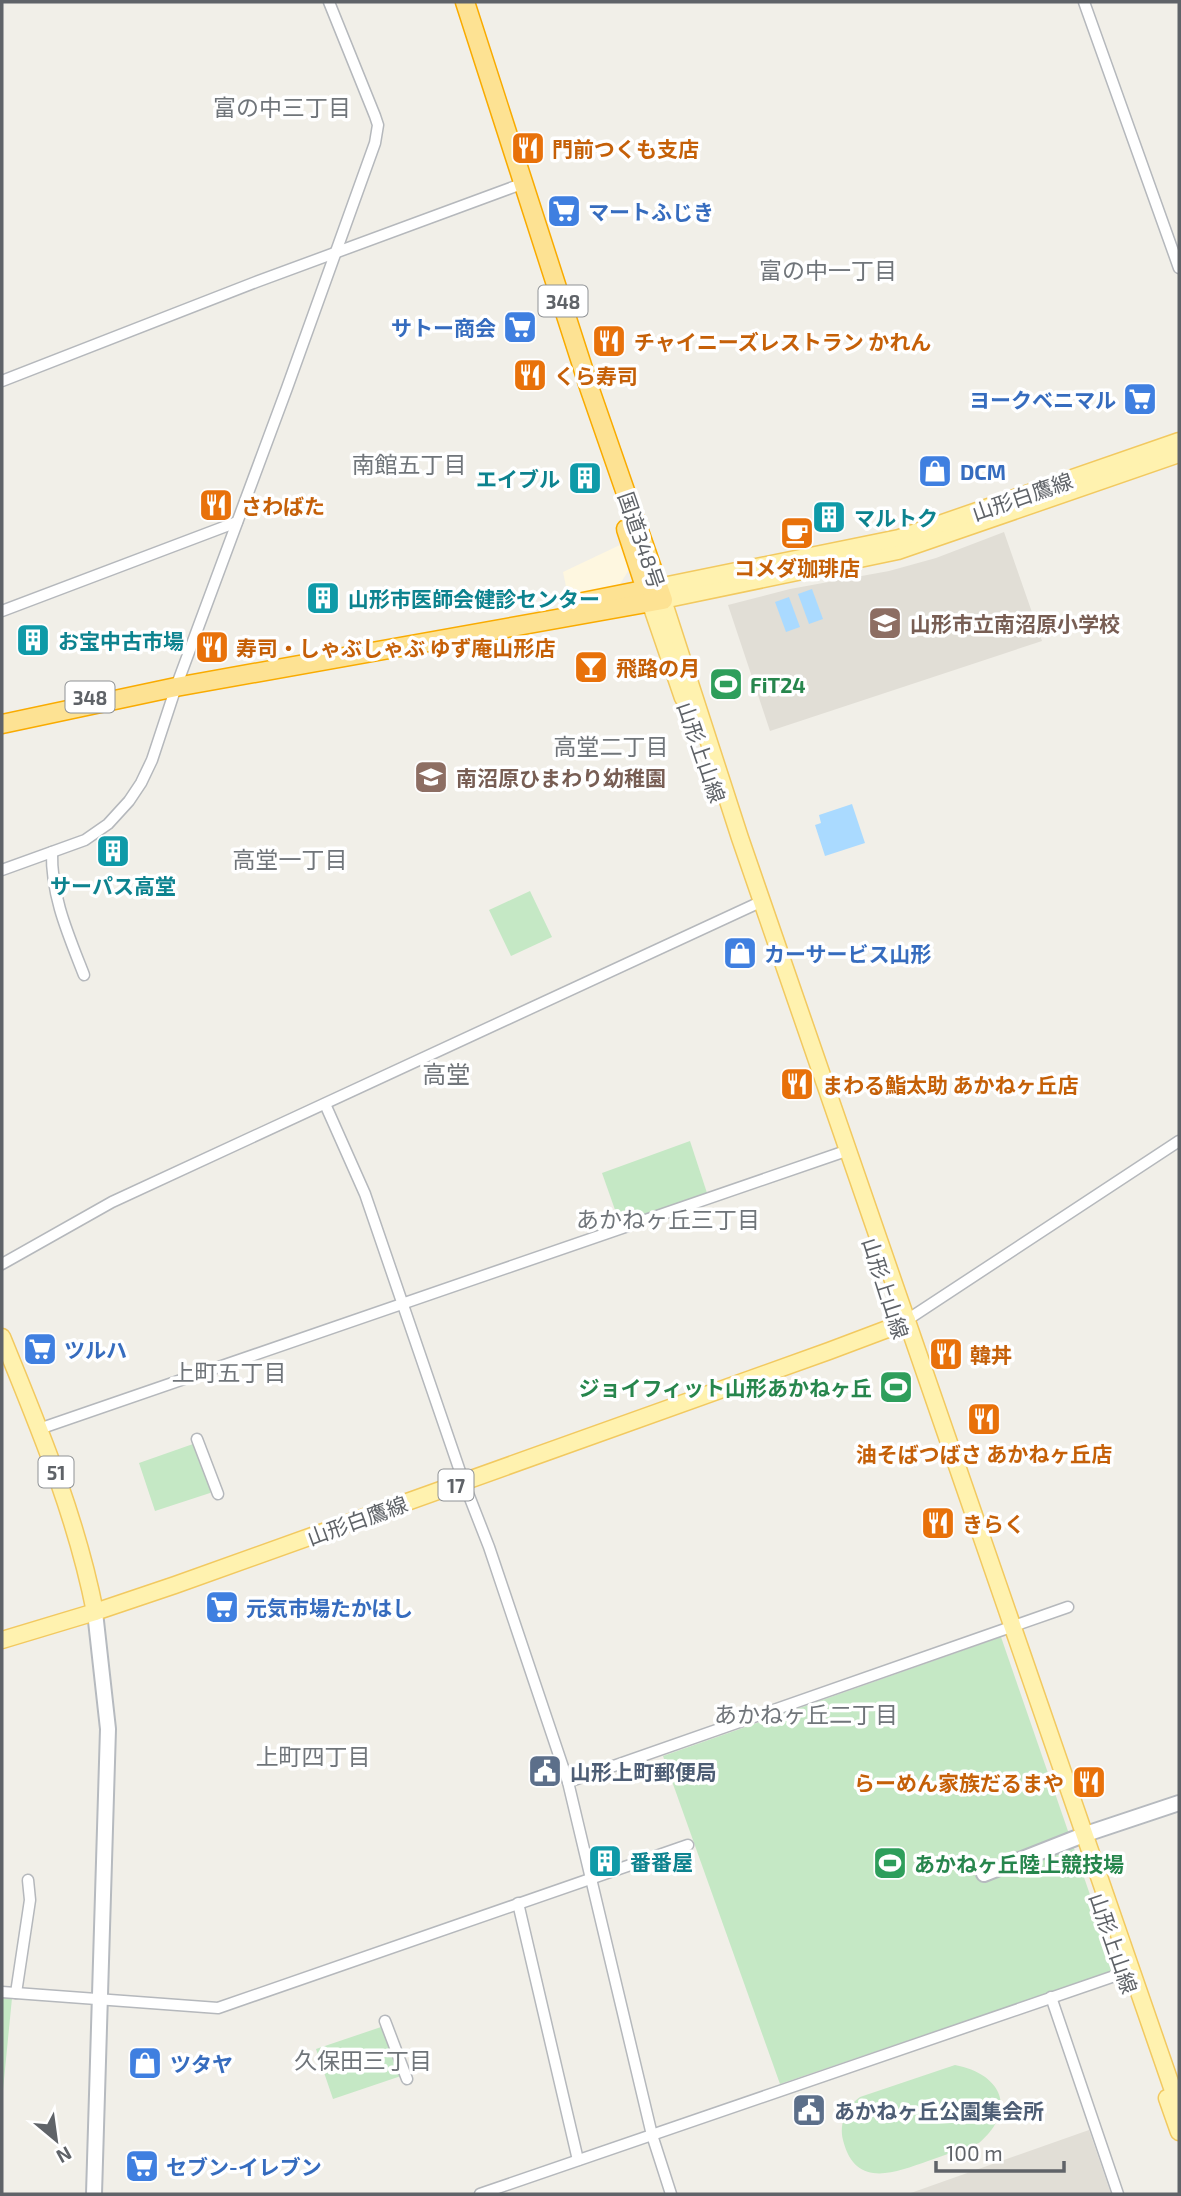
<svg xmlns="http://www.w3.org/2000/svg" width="1181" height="2196" font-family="'Exo 2','Noto Sans JP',sans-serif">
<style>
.commercial{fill:#fef7e0}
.education{fill:#e1ded6}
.green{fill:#c5e8c5}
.water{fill:#aadaff}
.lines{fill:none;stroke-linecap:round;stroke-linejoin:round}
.street-casing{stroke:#b5b8bc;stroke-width:13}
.secondary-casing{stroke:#b6babf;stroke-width:18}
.primary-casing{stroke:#f2c960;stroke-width:19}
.highway-casing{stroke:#f9ab00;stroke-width:21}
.street{stroke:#fff;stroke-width:10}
.secondary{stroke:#fff;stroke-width:14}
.primary{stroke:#fff2af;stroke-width:16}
.highway{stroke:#fde293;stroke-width:18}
.labels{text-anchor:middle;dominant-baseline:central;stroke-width:7;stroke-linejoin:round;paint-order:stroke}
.shield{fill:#fff;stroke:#8f9295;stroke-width:2}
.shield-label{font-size:19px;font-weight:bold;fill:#5f6368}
.food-label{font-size:21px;font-weight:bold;fill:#c56008;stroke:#fff;text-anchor:start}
.shop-label{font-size:21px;font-weight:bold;fill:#366cbe;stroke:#fff;text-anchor:start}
.culture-label{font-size:21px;font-weight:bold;fill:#0d838f;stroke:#fff;text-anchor:start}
.street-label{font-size:21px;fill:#5f6368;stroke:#fff}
.education-label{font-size:21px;font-weight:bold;fill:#785e54;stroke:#fff;text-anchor:start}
.leisure-label{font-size:21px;font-weight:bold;fill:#27864d;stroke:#fff;text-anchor:start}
.service-label{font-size:21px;font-weight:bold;fill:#4e5e75;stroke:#fff;text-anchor:start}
.neighbourhood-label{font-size:23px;fill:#70757a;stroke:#fff}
.quarter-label{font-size:24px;fill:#70757a;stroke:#fff}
</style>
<rect width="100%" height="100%" fill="#f1efe8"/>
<polygon class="commercial" points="622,544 630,568 619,586 568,596 563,572"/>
<g class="education">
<polygon points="1004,532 1042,641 770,731 728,605 790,589 889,571 936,558"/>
<polygon points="1089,2130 1111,2194 908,2194"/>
</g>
<g class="green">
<polygon points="530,891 552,937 511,956 489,910"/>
<polygon points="690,1141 707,1193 620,1224 602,1173"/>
<polygon points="193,1444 198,1445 213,1488 210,1493 155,1511 139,1463"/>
<polygon points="1001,1637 1116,1970 780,2084 663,1756"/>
<polygon points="2,1997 12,1998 2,2100"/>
<polygon points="384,2026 401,2076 333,2099 316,2049"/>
<path d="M955 2065C1002 2074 1018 2110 979 2143 962 2149 945 2155 928 2161 894 2173 855 2189 843 2140 839 2123 846 2107 860 2097Z"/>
</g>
<g class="water">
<polygon points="812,589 823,619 809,624 798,594"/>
<polygon points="789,597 800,627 786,632 775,602"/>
<polygon points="852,804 865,843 825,856 815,825 821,823 819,815"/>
</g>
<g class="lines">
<g class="street-casing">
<g id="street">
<polyline points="1084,2 1179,268"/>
<polyline points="2,381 256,282 516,186"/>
<polyline points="2,611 237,522"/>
<path d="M52 852C51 896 68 934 84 975"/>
<polyline points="2,870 85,840 108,824 129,801 141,783 152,760 176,687 287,388 375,143 378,125 375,116 329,2"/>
<polyline points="325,1104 365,1194 464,1483 489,1547 568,1782 652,2135 671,2194"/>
<polyline points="2,1264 112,1202 756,904"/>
<polyline points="907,1320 1179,1141"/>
<polyline points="39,1429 840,1153"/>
<polyline points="197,1439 218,1494"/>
<polyline points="568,1782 1068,1607"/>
<polyline points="518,1903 578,2160"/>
<polyline points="2,1992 218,2008 688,1845"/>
<polyline points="16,1993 30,1900 28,1880"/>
<polyline points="1051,1997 1118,2194"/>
<polyline points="385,2021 407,2079"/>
<polyline points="480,2194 1132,1970"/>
</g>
</g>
<g class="secondary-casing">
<g id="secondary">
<polyline points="984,1874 1086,1834 1179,1803"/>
<polyline points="94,2194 108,1729 95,1612"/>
</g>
</g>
<g class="primary-casing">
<g id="primary">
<polyline points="1179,454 898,551 663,600 740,838 1179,2108"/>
<polyline points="658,587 899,538 1179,441"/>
<polyline points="650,602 683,698"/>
<path d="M2 1337C39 1428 76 1515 95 1612"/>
<polyline points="2,1640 95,1612 175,1585 829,1351 898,1325 907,1320"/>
<polyline points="1167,2098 1179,2132"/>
</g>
</g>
<g class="highway-casing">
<g id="highway">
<polyline points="626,529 649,599"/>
<polyline points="583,602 658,587"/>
<polyline points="2,724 176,687 663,600 589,387 465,2"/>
</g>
</g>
<use href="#street" class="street"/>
<use href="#secondary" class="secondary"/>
<use href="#primary" class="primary"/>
<use href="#highway" class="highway"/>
</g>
<defs>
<g id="restaurant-square" transform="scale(1.75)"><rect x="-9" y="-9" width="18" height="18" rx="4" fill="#e8710a" stroke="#fff"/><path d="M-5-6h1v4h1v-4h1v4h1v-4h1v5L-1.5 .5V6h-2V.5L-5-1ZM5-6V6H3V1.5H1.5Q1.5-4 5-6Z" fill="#fff"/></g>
<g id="supermarket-square" transform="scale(1.75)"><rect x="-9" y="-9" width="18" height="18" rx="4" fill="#3f7fe0" stroke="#fff"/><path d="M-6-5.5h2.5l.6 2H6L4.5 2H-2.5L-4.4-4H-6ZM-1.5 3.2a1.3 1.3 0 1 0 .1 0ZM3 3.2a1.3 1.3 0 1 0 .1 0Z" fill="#fff"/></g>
<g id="shop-square" transform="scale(1.75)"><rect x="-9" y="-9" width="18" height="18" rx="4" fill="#3f7fe0" stroke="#fff"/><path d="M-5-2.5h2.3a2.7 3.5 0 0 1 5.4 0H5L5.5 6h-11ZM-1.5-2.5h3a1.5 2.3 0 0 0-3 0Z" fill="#fff"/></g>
<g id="building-square" transform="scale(1.75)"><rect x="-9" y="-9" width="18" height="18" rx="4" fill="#0f9aa8" stroke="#fff"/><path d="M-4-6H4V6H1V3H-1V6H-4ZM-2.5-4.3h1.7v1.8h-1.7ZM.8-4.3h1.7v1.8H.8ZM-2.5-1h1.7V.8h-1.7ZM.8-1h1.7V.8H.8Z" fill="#fff"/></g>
<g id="cafe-square" transform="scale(1.75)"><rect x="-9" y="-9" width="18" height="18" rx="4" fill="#e8710a" stroke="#fff"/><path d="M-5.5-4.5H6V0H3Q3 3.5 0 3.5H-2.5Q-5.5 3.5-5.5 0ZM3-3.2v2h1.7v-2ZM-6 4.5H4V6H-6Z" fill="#fff"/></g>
<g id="school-square" transform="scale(1.75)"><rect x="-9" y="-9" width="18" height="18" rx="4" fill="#8d6e63" stroke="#fff"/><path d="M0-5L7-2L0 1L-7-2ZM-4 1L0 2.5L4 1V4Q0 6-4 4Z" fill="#fff"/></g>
<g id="bar-square" transform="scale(1.75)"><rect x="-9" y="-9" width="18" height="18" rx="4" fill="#e8710a" stroke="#fff"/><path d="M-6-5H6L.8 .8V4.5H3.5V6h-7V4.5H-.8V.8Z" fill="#fff"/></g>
<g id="stadium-square" transform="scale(1.75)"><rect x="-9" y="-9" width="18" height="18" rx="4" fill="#2e9e5b" stroke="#fff"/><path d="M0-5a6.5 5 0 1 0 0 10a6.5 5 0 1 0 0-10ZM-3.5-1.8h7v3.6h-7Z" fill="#fff"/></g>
<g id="civic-square" transform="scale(1.75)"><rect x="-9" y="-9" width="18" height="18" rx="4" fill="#5c6f8a" stroke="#fff"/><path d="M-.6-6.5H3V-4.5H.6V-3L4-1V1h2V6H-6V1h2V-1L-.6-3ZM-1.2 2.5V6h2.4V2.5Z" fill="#fff"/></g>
</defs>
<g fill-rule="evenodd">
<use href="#restaurant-square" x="528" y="148"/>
<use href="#supermarket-square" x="564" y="211"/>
<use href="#supermarket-square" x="520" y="327"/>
<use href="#restaurant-square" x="609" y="341"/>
<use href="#restaurant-square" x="530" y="375"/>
<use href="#supermarket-square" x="1140" y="399"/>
<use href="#shop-square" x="935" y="471"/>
<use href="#building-square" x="585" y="478"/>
<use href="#restaurant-square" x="216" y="505"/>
<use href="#building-square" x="829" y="517"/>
<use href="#cafe-square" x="797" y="533"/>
<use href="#building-square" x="323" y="598"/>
<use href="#school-square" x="885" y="623"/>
<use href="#building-square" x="33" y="640"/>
<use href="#restaurant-square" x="212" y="647"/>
<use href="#bar-square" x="591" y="667"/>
<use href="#stadium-square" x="726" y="684"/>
<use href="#school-square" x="431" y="777"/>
<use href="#building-square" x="113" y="851"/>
<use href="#shop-square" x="740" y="953"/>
<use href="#restaurant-square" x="797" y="1084"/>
<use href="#supermarket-square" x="40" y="1349"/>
<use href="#restaurant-square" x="946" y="1354"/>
<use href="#stadium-square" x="896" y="1387"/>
<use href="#restaurant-square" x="984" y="1419"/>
<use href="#restaurant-square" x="938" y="1523"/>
<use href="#supermarket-square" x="222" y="1607"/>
<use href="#civic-square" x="545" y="1771"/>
<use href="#restaurant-square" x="1089" y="1782"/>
<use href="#building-square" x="605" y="1861"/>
<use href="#stadium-square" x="890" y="1863"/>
<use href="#shop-square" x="145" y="2063"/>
<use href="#civic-square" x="809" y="2110"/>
<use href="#supermarket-square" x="142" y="2166"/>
</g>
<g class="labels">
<g class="shield">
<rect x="538.5" y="285.5" width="49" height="31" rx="5"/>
<rect x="65.5" y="681.5" width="49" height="31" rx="5"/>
<rect x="38.5" y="1456.5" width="35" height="31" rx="5"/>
<rect x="438.5" y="1469.5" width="35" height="31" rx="5"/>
</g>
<g class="shield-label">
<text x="563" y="301">348</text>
<text x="90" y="697">348</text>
<text x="56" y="1472">51</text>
<text x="456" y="1485">17</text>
</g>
<g class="food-label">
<text x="552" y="148">門前つくも支店</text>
<text x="634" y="341">チャイニーズレストラン かれん</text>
<text x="554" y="375">くら寿司</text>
<text x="241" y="505">さわばた</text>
<text x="797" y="567" text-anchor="middle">コメダ珈琲店</text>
<text x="236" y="647">寿司・しゃぶしゃぶ ゆず庵山形店</text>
<text x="616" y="667">飛路の月</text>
<text x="822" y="1084">まわる鮨太助 あかねヶ丘店</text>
<text x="970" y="1354">韓丼</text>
<text x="984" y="1453" text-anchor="middle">油そばつばさ あかねヶ丘店</text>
<text x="962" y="1523">きらく</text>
<text x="1064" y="1782" text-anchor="end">らーめん家族だるまや</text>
</g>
<g class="shop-label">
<text x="588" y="211">マートふじき</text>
<text x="496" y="327" text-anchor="end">サトー商会</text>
<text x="1116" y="399" text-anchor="end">ヨークベニマル</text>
<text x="960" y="471">DCM</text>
<text x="764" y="953">カーサービス山形</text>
<text x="64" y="1349">ツルハ</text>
<text x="246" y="1607">元気市場たかはし</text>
<text x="170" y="2063">ツタヤ</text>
<text x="166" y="2166">セブン-イレブン</text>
</g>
<g class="culture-label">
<text x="560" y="478" text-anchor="end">エイブル</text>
<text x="854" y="517">マルトク</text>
<text x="348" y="598">山形市医師会健診センター</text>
<text x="58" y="640">お宝中古市場</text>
<text x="113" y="885" text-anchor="middle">サーパス高堂</text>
<text x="630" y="1861">番番屋</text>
</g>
<g class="street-label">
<text transform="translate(1022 496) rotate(-19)">山形白鷹線</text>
<text transform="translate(642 540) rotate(71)">国道348号</text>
<text transform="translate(702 752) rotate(71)">山形上山線</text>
<text transform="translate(886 1288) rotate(72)">山形上山線</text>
<text transform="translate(357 1520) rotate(-20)">山形白鷹線</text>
<text transform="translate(1114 1943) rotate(71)">山形上山線</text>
</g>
<g class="education-label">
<text x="910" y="623">山形市立南沼原小学校</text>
<text x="456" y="777">南沼原ひまわり幼稚園</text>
</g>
<g class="leisure-label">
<text x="750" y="684">FiT24</text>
<text x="872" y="1387" text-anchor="end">ジョイフィット山形あかねヶ丘</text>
<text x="914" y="1863">あかねヶ丘陸上競技場</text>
</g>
<g class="service-label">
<text x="570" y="1771">山形上町郵便局</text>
<text x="834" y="2110">あかねヶ丘公園集会所</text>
</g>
<g class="neighbourhood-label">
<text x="282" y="107">富の中三丁目</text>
<text x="828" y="270">富の中一丁目</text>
<text x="409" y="464">南館五丁目</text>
<text x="611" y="746">高堂二丁目</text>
<text x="290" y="859">高堂一丁目</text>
<text x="668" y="1219">あかねヶ丘三丁目</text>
<text x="229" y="1372">上町五丁目</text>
<text x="806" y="1714">あかねヶ丘二丁目</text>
<text x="313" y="1756">上町四丁目</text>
<text x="363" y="2060">久保田三丁目</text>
</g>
<g class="quarter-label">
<text x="446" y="1073">高堂</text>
</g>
</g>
<rect width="1181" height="2196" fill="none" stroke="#5f6368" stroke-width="7"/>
<g transform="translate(56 2140) rotate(151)" stroke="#ffffff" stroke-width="5" paint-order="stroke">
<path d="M0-5L12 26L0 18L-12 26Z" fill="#5f6368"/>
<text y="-10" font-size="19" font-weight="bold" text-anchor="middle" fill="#5f6368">N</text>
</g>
<path d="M936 2161v10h128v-10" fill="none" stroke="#5f6368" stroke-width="3.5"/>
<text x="946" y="2161" font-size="21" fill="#5f6368" stroke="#ffffff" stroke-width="5" paint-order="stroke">100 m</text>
</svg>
